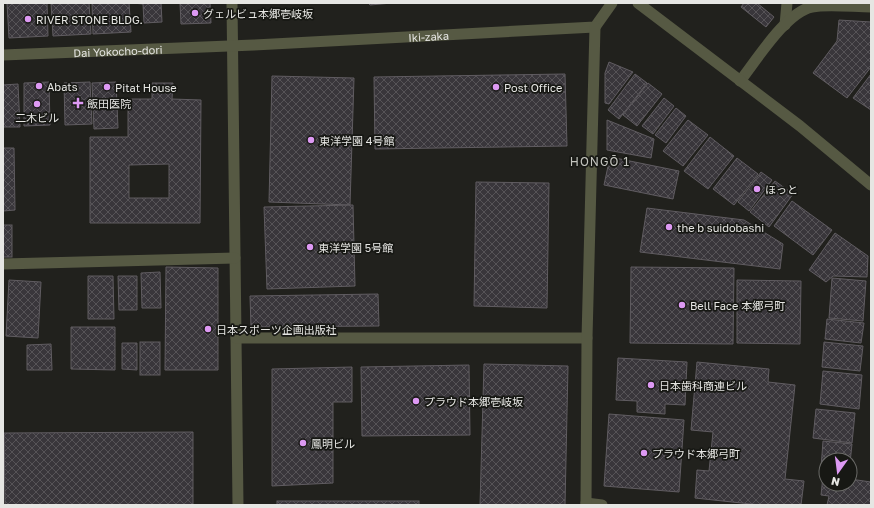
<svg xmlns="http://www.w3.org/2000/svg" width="874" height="508" font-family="'Golos Text','Noto Sans JP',sans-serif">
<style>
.building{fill:url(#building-cross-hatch);stroke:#605c61;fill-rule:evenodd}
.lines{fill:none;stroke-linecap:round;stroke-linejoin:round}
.minor{stroke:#565943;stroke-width:11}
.tertiary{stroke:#565943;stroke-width:11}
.poi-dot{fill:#dd99f3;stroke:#171814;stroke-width:1.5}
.labels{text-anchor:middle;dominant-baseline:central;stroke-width:3.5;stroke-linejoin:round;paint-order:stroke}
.poi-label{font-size:11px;fill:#e6e6e3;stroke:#171814;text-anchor:start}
.street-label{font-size:11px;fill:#e6e6e3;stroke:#171814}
.neighbourhood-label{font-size:12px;letter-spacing:1px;fill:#c4c5bf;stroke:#171814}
</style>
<defs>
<pattern id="building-cross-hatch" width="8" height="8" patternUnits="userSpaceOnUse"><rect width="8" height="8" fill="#39363b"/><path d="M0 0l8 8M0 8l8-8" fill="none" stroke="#565357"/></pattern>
</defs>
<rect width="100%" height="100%" fill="#21211d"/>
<g class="building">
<polygon points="7,3 47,3 48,36 9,38"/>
<polygon points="51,3 89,3 91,34 53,36"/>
<polygon points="92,3 129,3 131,32 93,34"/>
<polygon points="132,3 161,3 162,22 144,23 143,4"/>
<polygon points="180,3 210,3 211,23 181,24"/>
<polygon points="368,3 392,3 370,5"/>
<polygon points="744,3 757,3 774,17 766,27 741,7"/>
<polygon points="839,20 871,22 871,67 847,98 813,73 837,41"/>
<polygon points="609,62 633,72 609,104 605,103 605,73"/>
<polygon points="565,74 567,146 375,149 374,77"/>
<polygon points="635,74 647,83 619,119 608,110"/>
<polygon points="871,74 871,110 853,98"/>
<polygon points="272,76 354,78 350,205 269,202"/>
<polygon points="49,82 50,125 24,126 24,83"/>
<polygon points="90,82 92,124 65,125 64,83"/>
<polygon points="116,82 118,128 94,129 92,83"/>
<path d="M152 83H173L172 99 201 100 200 223H90V137H128V99H152ZM169 164V198H129V165Z"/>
<polygon points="648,83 662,94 637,126 623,115"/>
<polygon points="18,84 20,127 3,127 3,85"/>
<polygon points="664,98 674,106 653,134 642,126"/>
<polygon points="676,108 686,116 666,143 655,135"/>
<polygon points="607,120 654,139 651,158 607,150"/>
<polygon points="688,120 708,135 683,166 663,151"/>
<polygon points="710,137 734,156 708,189 684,171"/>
<polygon points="3,148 14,148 15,210 3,211"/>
<polygon points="610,157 679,171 673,199 604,185"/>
<polygon points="737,158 758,174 734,205 713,189"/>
<polygon points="761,172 772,180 749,211 738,202"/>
<polygon points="775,181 793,194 769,227 750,212"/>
<polygon points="476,182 549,183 547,308 474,306"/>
<polygon points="792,201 832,230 813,255 774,226"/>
<polygon points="353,205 355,286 267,289 264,207"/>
<polygon points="647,208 744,220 783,244 780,269 640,252"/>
<rect x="3" y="225" width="9" height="32"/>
<polygon points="835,233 868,256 867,277 833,276 826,282 809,270"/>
<polygon points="166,267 218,268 218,370 165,370"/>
<polygon points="631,267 734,268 733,344 630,343"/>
<polygon points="160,272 161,308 142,308 141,273"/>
<polygon points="88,276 113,276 114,319 88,319"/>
<polygon points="118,276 137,276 137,310 119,310"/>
<polygon points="832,278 866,281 863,321 829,318"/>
<polygon points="9,280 41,282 38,338 6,336"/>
<polygon points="737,280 801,281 800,344 737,343"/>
<polygon points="378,294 379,326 251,327 250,296"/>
<polygon points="827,319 864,323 861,343 825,339"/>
<polygon points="71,327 115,327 115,370 71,369"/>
<rect x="140" y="342" width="20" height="33"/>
<polygon points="824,342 863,346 860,371 822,367"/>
<polygon points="122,343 137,343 137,370 122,369"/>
<polygon points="51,344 52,370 27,370 27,345"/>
<polygon points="618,358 687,362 685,405 665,404 665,414 637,412 637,401 616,400"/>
<polygon points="697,362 769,369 768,382 795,385 785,479 804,481 801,505 760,505 695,498 697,470 709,471 713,432 691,430"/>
<polygon points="484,364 568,366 565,505 480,505"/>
<polygon points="469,365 470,435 362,436 361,367"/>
<polygon points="352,367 352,402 333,402 333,483 272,486 272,369"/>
<polygon points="823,371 862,375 859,409 820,404"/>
<polygon points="816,409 855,413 852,443 813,438"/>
<polygon points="609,414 684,420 679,492 604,486"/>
<polygon points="193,432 193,505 5,505 4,433"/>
<polygon points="823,441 852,444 850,463 850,460 826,460 826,469 821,468"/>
<polygon points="823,476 826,477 826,484 850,484 850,479 871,482 871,505 827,505 829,496 821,495"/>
<rect x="277" y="501" width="142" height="4"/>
</g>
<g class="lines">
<g class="minor">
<polyline points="232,3 238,505"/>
<polyline points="785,25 787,3"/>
<path id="s1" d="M3 55 254 45 595 27 612 3"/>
<path d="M740 81C756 61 786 12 812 7 828 4 854 7 871 7"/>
<polyline points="3,264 235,258"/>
<polyline points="236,338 587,338"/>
<polyline points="586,503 602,505"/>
<polyline points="586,505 587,338 595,27"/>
</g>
<polyline class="tertiary" points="638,3 800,126 871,185"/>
</g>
<g class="poi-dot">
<circle cx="195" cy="13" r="4"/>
<circle cx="28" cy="19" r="4"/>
<circle cx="39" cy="86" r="4"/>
<circle cx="107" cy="87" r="4"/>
<circle cx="496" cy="87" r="4"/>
<path d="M76 97h4v4h4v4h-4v4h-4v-4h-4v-4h4z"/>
<circle cx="37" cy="104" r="4"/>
<circle cx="311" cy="140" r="4"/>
<circle cx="757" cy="189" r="4"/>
<circle cx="669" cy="227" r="4"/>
<circle cx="310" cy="247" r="4"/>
<circle cx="682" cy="305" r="4"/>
<circle cx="208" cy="329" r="4"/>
<circle cx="651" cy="385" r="4"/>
<circle cx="416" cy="401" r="4"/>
<circle cx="303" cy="443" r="4"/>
<circle cx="644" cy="453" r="4"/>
</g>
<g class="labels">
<g class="poi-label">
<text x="203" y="13">グェルビュ本郷壱岐坂</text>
<text x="36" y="19">RIVER STONE BLDG.</text>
<text x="47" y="86">Abats</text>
<text x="115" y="87">Pitat House</text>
<text x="504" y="87">Post Office</text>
<text x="87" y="103">飯田医院</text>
<text x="37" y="117" text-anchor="middle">二木ビル</text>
<text x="319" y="140">東洋学園 4号館</text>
<text x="765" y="189">ほっと</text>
<text x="677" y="227">the b suidobashi</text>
<text x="318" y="247">東洋学園 5号館</text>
<text x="690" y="305">Bell Face 本郷弓町</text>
<text x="216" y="329">日本スポーツ企画出版社</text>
<text x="659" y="385">日本歯科商連ビル</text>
<text x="424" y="401">プラウド本郷壱岐坂</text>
<text x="311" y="443">鳳明ビル</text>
<text x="652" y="453">プラウド本郷弓町</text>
</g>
<g class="street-label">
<text stroke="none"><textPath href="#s1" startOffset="426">Iki-zaka</textPath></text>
<text stroke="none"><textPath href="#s1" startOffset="115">Dai Yokocho-dori</textPath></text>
</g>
<g class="neighbourhood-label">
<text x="600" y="161">HONGŌ 1</text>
</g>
</g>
<rect width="874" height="508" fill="none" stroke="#e6e6e3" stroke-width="8"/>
<g transform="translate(838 472) rotate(194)"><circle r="19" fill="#171814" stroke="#6a6a67"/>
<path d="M0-3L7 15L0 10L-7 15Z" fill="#dd99f3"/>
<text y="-6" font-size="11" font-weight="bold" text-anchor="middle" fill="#e6e6e3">N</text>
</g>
</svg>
